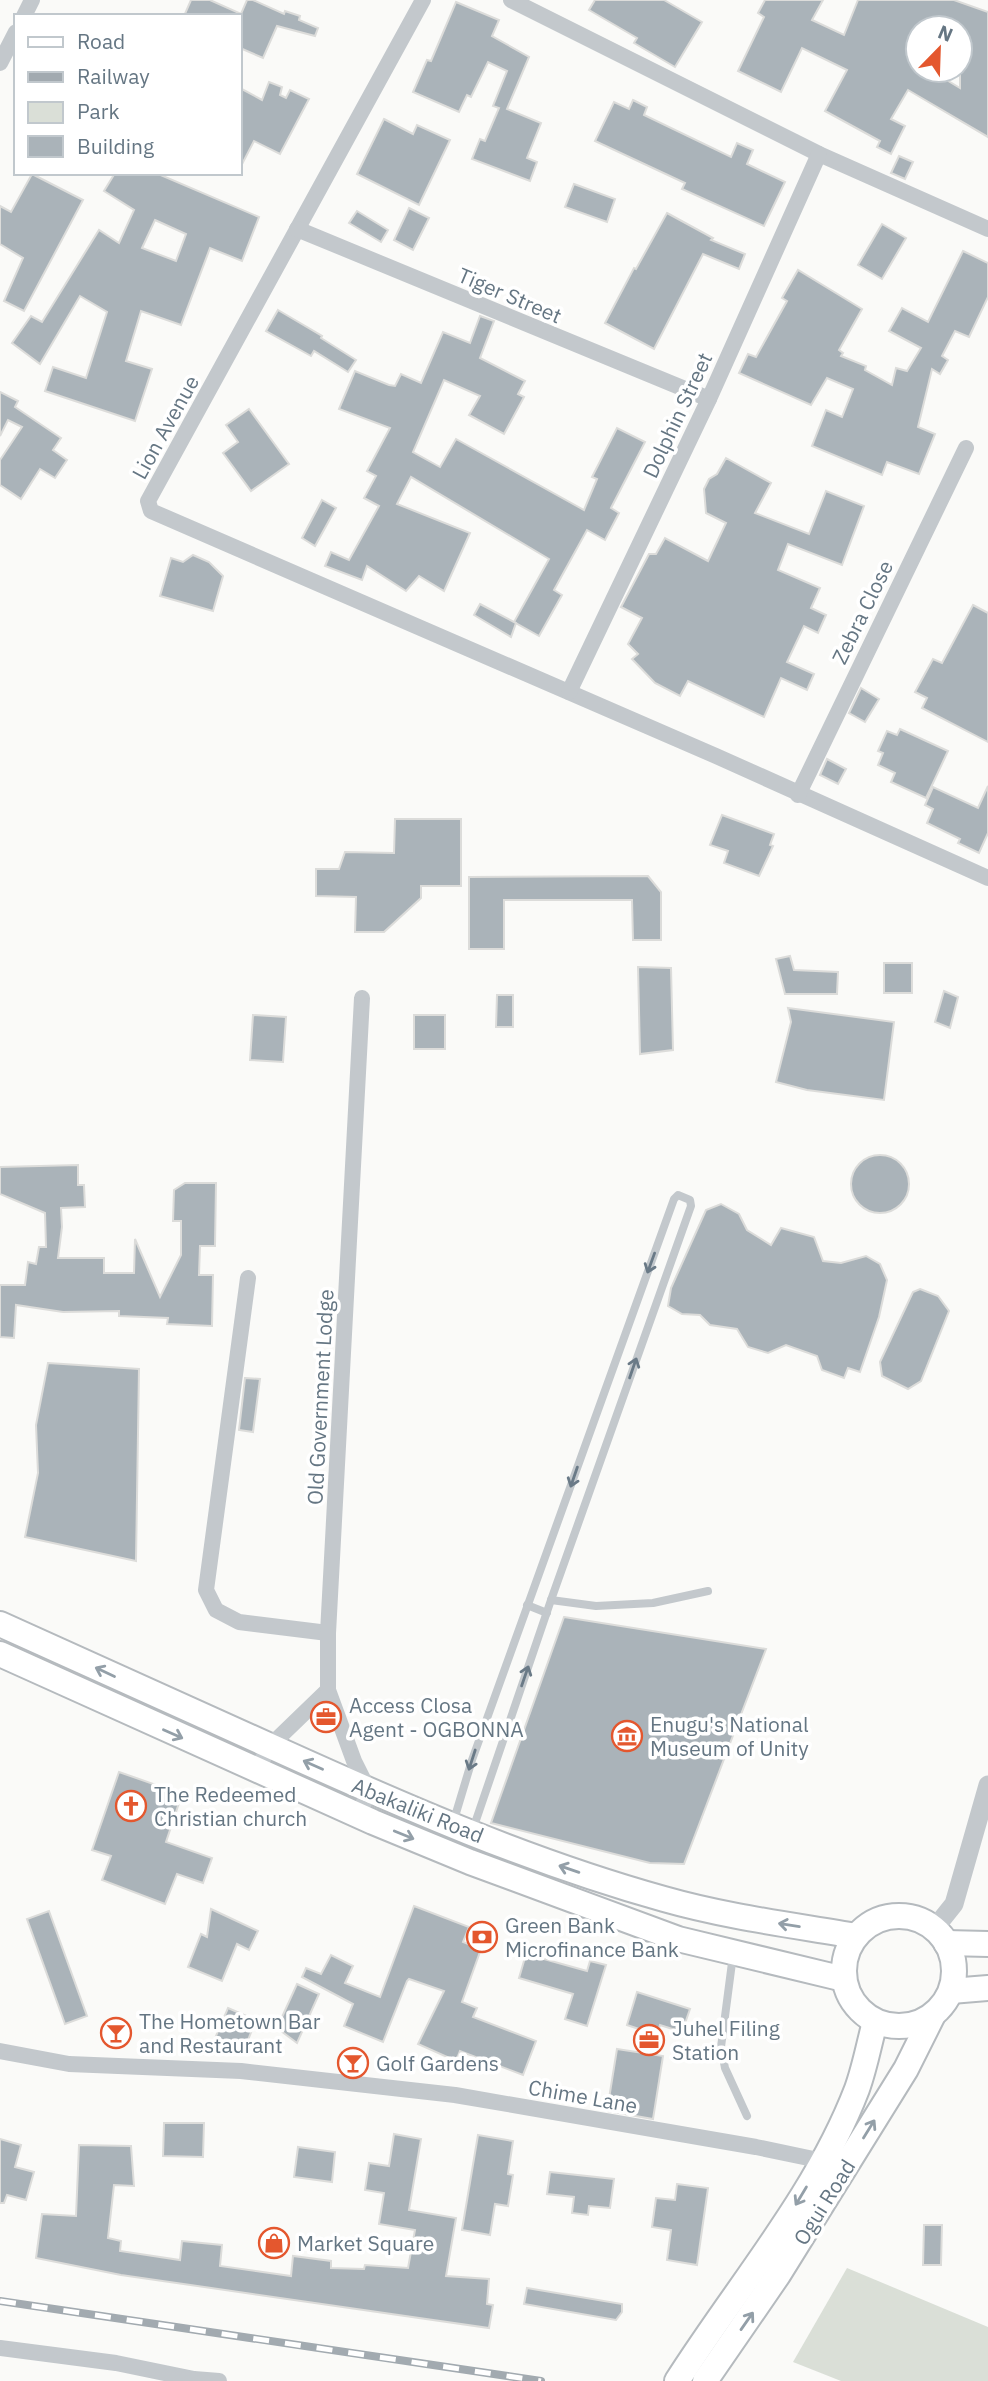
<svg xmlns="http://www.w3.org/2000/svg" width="988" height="2381" font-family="'IBM Plex Sans',sans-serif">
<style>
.green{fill:#dadfd7}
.building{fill:#aab3b9;stroke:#dcdcda;stroke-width:2;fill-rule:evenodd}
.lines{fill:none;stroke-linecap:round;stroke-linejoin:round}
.primary-casing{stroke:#b5babe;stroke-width:28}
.service{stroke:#c3c8cc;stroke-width:8}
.minor{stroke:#c3c8cc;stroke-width:16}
.tertiary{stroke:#c3c8cc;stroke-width:19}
.primary{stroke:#fff;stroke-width:24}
.rail-casing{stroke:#a2aab0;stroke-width:8}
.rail{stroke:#fff;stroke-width:5;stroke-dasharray:16;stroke-linecap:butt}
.oneway{stroke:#6a7a87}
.oneway2{stroke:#939fa8}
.labels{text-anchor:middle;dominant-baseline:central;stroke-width:7;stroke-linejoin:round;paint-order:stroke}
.street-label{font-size:21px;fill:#657683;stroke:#fff}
.poi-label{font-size:21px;fill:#657683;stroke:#fff;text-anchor:start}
</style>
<rect width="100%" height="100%" fill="#fafaf8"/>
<polygon class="green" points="847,2268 988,2327 988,2381 841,2381 793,2362"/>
<g class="building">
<polygon points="191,0 210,0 241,14 247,0 253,0 284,14 285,11 300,16 299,20 318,28 315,36 277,26 263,58 240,48 240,16 184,16"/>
<polygon points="595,0 664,0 702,22 675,67 634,43 637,38 589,10"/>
<path d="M765 0H823L812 20 844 35 858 0H954L988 12V137L908 90 891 119 905 126 891 154 877 147 880 141 825 111 847 70 802 48 781 92 738 71 764 17 758 13ZM918 28H960V88L930 70H918Z"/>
<polygon points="456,2 499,20 492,36 529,57 507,109 541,123 527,158 537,162 530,181 472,159 480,139 485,141 499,108 493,106 507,71 488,62 471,97 467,95 459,112 413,92 427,60 431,61"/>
<polygon points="269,82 282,87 280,95 286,98 290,90 309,99 280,154 254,141 240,168 240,88 262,100"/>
<polygon points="633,100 647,107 644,115 731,157 737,143 753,150 747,164 785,182 764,226 682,189 685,183 595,141 614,102 629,109"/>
<polygon points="384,119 413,134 417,125 450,140 419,205 357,174"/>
<polygon points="899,156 913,162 905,179 891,173"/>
<path d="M115 173H156L259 217 242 261 210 248 181 325 141 311 126 361 152 369 135 421 45 391 53 367 86 378 107 312 80 296 40 364 12 343 31 316 42 322 99 230 119 243 134 210 104 191ZM155 220 186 234 176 261 142 248Z"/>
<polygon points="32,174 83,200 24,311 4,301 23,258 0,244 0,206 11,212"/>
<polygon points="574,184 615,199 607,222 565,207"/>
<polygon points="409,208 429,218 413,250 394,240"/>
<polygon points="357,211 388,230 381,242 349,223"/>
<polygon points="667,213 713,238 711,240 745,254 739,269 703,254 654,349 605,323 634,268 636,269"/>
<polygon points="882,224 906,238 882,279 858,265"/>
<polygon points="963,251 988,263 988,297 969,337 955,331 942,356 948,360 940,374 932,369 918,427 935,434 919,474 887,462 882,475 812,446 826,410 842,417 853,389 827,378 811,405 739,373 748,354 756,357 787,301 782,298 798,270 862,309 839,350 843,353 841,356 866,366 865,370 892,385 896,368 907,371 921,348 889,331 902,308 928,322"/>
<polygon points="278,310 322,336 321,338 356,360 348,372 314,351 311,356 266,331"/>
<polygon points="480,316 494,321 480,358 525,381 518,394 524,397 504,434 469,415 480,396 444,380 413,452 440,467 456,439 584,510 597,479 592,477 617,428 645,442 611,508 619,513 605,540 587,530 554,590 562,595 539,636 514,622 549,559 411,477 397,504 470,533 444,591 419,576 406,591 367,566 362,580 325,566 331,552 349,560 379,506 364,498 376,476 367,471 390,428 339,409 355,371 389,385 395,386 401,374 421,383 443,332 470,343"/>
<polygon points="0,392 18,401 15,407 61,438 53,450 67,460 55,478 40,469 21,499 0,485 0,460 22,427 8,420 0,436"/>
<polygon points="249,409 289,464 251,491 223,453 238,442 226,425"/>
<polygon points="726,458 771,483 755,513 809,534 826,491 864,506 842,565 788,544 778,570 820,588 811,608 826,615 818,633 804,626 787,662 814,674 807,690 781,678 764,717 688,681 680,696 655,683 632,659 638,654 628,644 642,618 621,607 649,554 656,554 665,538 708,561 726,523 706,513 704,489 709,479 717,474"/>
<polygon points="322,500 336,508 315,546 302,538"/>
<polygon points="193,555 209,562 223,576 213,611 160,596 171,558 183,562"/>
<polygon points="480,604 516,623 511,637 474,615"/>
<polygon points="973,605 988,613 988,742 922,708 927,698 915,692 933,659 942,663"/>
<polygon points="861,688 879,699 865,722 849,713"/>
<polygon points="900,729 948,751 926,798 891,782 895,773 878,765 883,753 878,751 887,731 897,735"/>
<polygon points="827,759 846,769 838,784 820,775"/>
<polygon points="988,786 988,833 979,853 958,843 960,839 927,823 933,809 925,805 933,787 978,808"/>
<polygon points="722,815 774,834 770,845 773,846 759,876 724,863 728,851 710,845"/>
<polygon points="395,819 461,819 461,886 421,886 421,898 384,932 355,932 356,897 316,896 316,869 339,869 345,852 394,853"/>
<polygon points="648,876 661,892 661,940 633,940 632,900 504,900 504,949 469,949 469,877"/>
<polygon points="790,956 794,970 838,972 837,994 785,994 776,959"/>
<rect x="884" y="963" width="28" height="30"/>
<polygon points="638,967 671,968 673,1050 640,1054"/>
<polygon points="944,991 958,997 950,1028 935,1022"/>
<polygon points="497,995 513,995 513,1027 496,1027"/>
<polygon points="788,1008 894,1022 884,1100 807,1090 776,1082 791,1022"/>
<polygon points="253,1015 286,1017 283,1062 250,1060"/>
<rect x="414" y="1015" width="31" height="34"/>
<circle cx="880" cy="1184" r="29"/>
<polygon points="78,1165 78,1185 84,1185 85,1207 61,1208 62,1227 58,1258 104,1258 104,1273 134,1273 135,1239 160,1297 181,1255 181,1221 173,1221 174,1190 185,1183 216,1183 215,1246 200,1246 199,1275 213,1275 212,1326 167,1324 168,1318 119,1316 119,1311 63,1312 16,1305 14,1338 0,1337 0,1285 25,1285 28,1262 36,1264 39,1247 46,1247 45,1213 0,1194 0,1167"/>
<polygon points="721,1204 739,1214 747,1230 771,1245 781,1228 814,1237 823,1261 841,1263 866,1256 880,1264 887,1280 879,1317 860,1372 848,1368 844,1378 822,1370 817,1356 786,1345 768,1353 748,1347 737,1329 710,1325 700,1315 682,1314 668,1306 671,1288 706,1210"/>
<polygon points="920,1289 938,1296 949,1311 921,1381 908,1389 882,1376 880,1362 913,1292"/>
<polygon points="48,1363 139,1369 136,1561 25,1537 38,1473 36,1425"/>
<polygon points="245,1378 260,1379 253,1432 239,1430"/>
<polygon points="564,1617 766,1649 684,1864 650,1863 491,1823"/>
<polygon points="119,1772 182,1794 166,1842 212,1858 203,1883 177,1874 165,1904 102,1880 111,1856 92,1850"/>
<polygon points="414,1906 469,1927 463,1942 481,1949 462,2002 477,2008 473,2017 536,2041 523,2075 460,2051 456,2061 418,2044 444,1991 409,1979 407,1981 383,2042 344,2026 353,2004 302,1977 306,1968 321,1974 331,1955 353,1966 345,1983 380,1997"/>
<polygon points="211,1909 258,1931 249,1950 237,1944 222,1981 188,1967 201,1934 207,1937"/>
<polygon points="49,1911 87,2016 65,2024 27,1919"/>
<polygon points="526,1954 587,1971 590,1961 606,1965 587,2026 565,2019 573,1994 519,1978"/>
<polygon points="297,1984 319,1994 297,2043 277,2028"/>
<polygon points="637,1992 690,2009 682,2032 660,2025 657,2035 627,2025"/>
<polygon points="228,2008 256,2020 242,2055 213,2043"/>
<polygon points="617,2049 663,2056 653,2119 607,2111"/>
<polygon points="164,2123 204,2123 203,2157 163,2156"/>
<polygon points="394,2134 421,2139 409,2210 456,2218 446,2276 489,2279 487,2304 493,2305 489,2328 121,2275 36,2258 42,2214 76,2216 79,2145 131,2146 134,2186 114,2185 108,2238 121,2241 120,2251 180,2260 182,2241 222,2245 220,2266 291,2276 293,2256 331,2261 331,2268 364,2269 365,2265 408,2268 415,2230 379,2224 384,2193 365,2190 369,2163 389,2166"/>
<polygon points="478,2135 513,2141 508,2174 513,2175 508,2206 495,2204 490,2235 462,2230"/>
<polygon points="0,2139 21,2145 15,2167 34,2172 26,2200 7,2195 4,2203 0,2203"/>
<polygon points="298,2147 335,2152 332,2182 294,2177"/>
<polygon points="550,2172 614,2179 610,2208 589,2206 588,2215 572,2213 574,2197 547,2194"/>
<polygon points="677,2184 708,2188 697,2265 667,2260 671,2230 652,2227 656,2198 675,2200"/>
<polygon points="924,2225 942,2225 941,2265 923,2265"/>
<polygon points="527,2288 622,2304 622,2312 616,2320 524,2304"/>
</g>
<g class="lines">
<g class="primary-casing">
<g id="primary">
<path d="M0 1624C93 1666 186 1708 279 1750 405 1807 531 1862 664 1899 727 1917 792 1925 856 1936"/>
<polyline points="0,1654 373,1822 470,1862 678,1939 844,1979"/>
<circle cx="899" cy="1971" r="55"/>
<polyline points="946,1943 988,1944"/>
<polyline points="951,1991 988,1988"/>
<path d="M677 2381C738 2285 816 2196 857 2089 865 2067 869 2044 875 2022"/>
<polyline points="705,2381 778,2275 906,2069 932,2017"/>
</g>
</g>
<g class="service">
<polyline points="551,1600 596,1606 653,1603 708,1591"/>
<polyline points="527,1605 547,1613"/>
<polyline points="453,1823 472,1760 674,1199 678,1195 690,1200 691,1206 551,1600 473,1829"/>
<polyline points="733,1955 721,2047 725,2068 747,2116"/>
</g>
<g class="minor">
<polyline points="423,0 148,501 151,511 716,756 988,878"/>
<polyline points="511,0 819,154 988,229"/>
<polyline points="24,16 32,0"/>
<polyline points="0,63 16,32"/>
<polyline points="297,229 709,399"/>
<polyline points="569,692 709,399 819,154"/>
<polyline points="798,795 966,448"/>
<polyline points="248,1278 206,1590 216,1610 239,1622 328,1633"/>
<polyline points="256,1771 270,1746 328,1690"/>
<polyline points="358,1816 369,1791 354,1761 328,1690 328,1633 362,998"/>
<polyline points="0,2051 69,2064 241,2071 455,2095 756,2147 823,2161"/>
<polyline points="0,2348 116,2363 194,2379 219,2381"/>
</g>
<polyline class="tertiary" points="934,1929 954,1904 988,1785"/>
<use href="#primary" class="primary"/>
<g class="rail-casing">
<polyline id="rail" points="0,2301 541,2381"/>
</g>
<use href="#rail" class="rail"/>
</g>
<defs><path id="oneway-shaft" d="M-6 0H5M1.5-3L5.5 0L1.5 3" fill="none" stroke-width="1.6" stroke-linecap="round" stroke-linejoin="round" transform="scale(1.75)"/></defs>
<g class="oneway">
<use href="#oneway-shaft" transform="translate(651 1263) rotate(110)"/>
<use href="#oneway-shaft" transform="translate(633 1368) rotate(-71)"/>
<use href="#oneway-shaft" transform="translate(574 1477) rotate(109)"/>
<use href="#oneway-shaft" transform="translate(525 1676) rotate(-71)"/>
<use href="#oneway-shaft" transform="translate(472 1760) rotate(108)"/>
</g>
<g class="oneway2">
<use href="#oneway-shaft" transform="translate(105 1672) rotate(-155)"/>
<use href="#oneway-shaft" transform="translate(173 1734) rotate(24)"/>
<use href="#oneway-shaft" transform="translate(313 1765) rotate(-156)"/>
<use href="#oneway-shaft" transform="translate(404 1835) rotate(22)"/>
<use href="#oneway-shaft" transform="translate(569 1869) rotate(-161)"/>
<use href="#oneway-shaft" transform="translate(789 1925) rotate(-171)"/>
<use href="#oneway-shaft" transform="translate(869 2129) rotate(-58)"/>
<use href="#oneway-shaft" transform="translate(801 2196) rotate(121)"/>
<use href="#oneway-shaft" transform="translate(747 2321) rotate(-55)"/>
</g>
<defs>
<g id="office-ring" transform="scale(1.575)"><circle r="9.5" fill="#fff" stroke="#e4572e" stroke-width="1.5"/><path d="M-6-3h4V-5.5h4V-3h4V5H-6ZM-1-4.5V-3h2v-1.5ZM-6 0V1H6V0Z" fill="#e4572e"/></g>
<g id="museum-ring" transform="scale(1.575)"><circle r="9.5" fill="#fff" stroke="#e4572e" stroke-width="1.5"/><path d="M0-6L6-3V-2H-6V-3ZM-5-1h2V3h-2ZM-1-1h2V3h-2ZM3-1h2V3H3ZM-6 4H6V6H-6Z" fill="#e4572e"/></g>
<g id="church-ring" transform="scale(1.575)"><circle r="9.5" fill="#fff" stroke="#e4572e" stroke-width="1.5"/><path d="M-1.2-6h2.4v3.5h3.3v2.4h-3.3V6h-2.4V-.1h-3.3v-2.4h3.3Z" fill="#e4572e"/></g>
<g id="bank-ring" transform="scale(1.575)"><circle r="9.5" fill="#fff" stroke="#e4572e" stroke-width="1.5"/><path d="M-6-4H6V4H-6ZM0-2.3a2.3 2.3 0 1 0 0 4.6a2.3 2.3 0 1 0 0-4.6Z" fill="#e4572e"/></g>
<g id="bar-ring" transform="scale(1.575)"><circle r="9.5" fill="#fff" stroke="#e4572e" stroke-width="1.5"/><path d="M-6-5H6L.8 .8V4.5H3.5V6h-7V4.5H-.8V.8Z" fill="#e4572e"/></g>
<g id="shop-ring" transform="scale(1.575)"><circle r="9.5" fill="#fff" stroke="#e4572e" stroke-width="1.5"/><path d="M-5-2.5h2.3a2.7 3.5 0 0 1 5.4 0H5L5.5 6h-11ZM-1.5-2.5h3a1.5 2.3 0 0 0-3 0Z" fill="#e4572e"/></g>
</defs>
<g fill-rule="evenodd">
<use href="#office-ring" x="326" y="1717"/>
<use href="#museum-ring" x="627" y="1736"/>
<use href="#church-ring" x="131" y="1806"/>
<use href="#bank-ring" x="482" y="1937"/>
<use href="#bar-ring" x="116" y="2033"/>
<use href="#office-ring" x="649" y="2040"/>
<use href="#bar-ring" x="353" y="2063"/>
<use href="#shop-ring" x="274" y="2243"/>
</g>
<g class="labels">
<g class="street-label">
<text transform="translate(510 295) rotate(23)">Tiger Street</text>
<text transform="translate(677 415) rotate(-65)">Dolphin Street</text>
<text transform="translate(165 427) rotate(-61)">Lion Avenue</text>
<text transform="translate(862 612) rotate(-64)">Zebra Close</text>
<text transform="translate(320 1397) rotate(-87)">Old Government Lodge</text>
<text transform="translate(418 1810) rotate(22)">Abakaliki Road</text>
<text transform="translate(583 2096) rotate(10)">Chime Lane</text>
<text transform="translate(824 2202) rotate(-58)">Ogui Road</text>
</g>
<g class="poi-label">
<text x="349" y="1705">Access Closa<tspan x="349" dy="24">Agent - OGBONNA</tspan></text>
<text x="650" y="1724">Enugu's National<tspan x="650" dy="24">Museum of Unity</tspan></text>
<text x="154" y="1794">The Redeemed<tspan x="154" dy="24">Christian church</tspan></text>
<text x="505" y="1925">Green Bank<tspan x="505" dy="24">Microfinance Bank</tspan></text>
<text x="139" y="2021">The Hometown Bar<tspan x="139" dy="24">and Restaurant</tspan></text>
<text x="672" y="2028">Juhel Filing<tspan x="672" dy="24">Station</tspan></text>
<text x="376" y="2063">Golf Gardens</text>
<text x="297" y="2243">Market Square</text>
</g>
</g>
<rect x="14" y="14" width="228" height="161" fill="#ffffff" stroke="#c1c8cd" stroke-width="2"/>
<rect x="28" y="37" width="35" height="10" fill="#ffffff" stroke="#c1c8cd" stroke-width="2"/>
<text x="77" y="49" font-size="21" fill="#657683">Road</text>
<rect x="28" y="72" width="35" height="10" fill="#a2aab0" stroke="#c1c8cd" stroke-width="2"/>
<text x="77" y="84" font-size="21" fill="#657683">Railway</text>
<rect x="28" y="102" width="35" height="21" fill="#dadfd7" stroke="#c1c8cd" stroke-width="2"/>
<text x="77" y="119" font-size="21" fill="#657683">Park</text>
<rect x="28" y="136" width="35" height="21" fill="#aab3b9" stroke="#c1c8cd" stroke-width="2"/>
<text x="77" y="154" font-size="21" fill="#657683">Building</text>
<g transform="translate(939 49) rotate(23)"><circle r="33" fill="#ffffff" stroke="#c1c8cd" stroke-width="2"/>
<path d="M0-5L12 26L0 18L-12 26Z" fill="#e4572e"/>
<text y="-10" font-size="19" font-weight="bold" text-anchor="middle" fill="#657683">N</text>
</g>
</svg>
